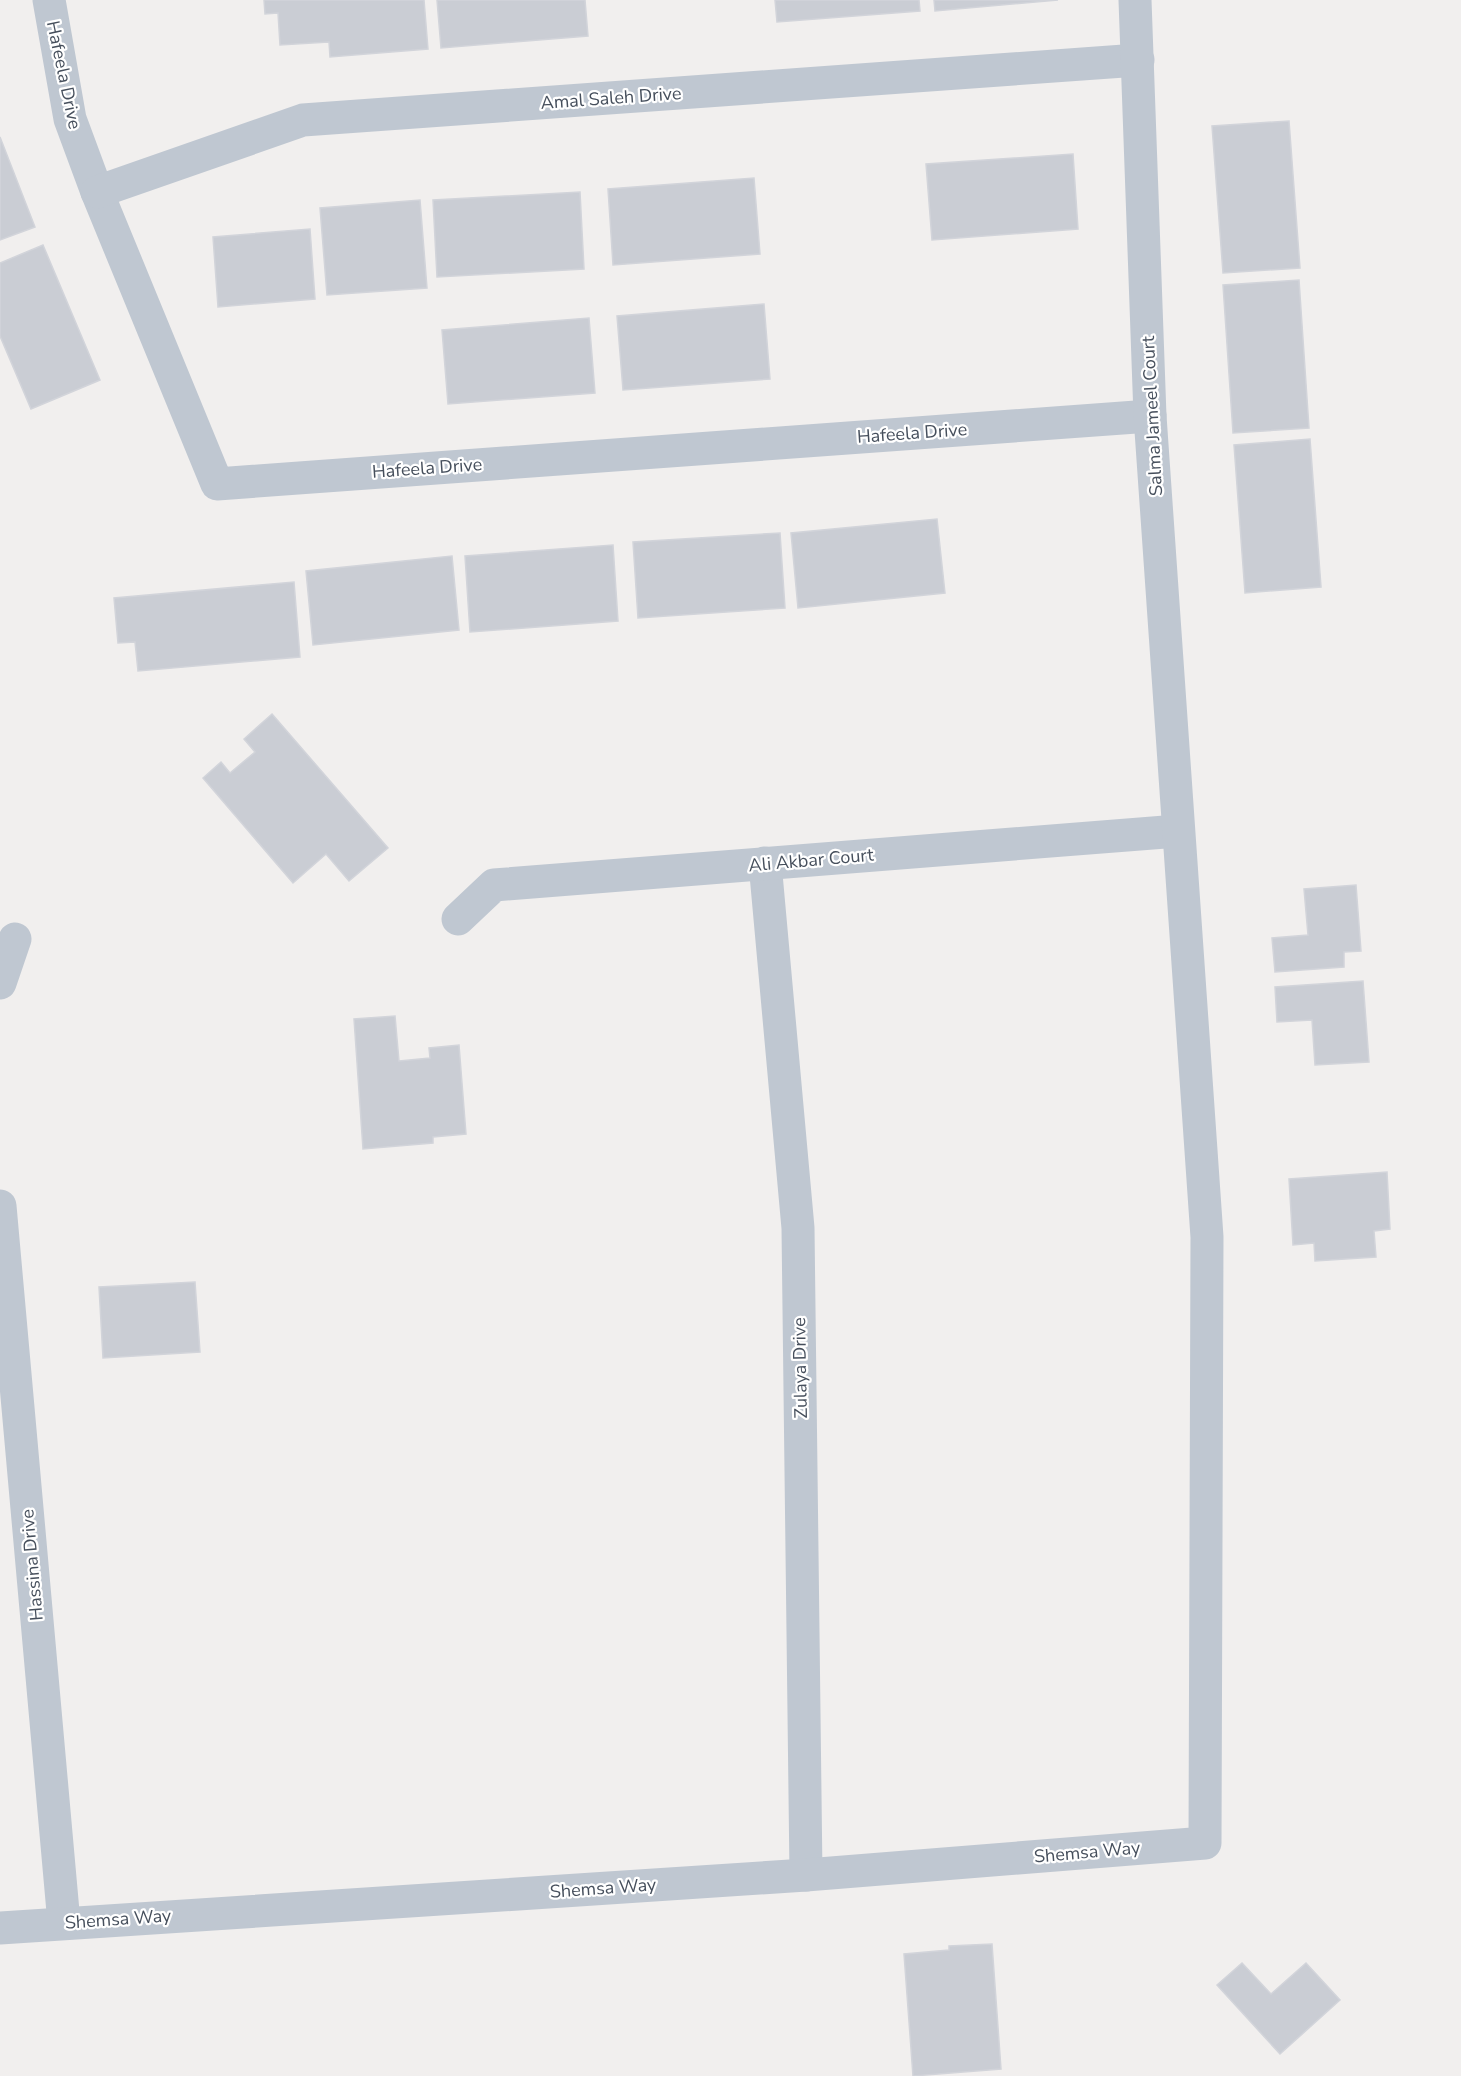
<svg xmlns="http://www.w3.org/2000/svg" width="1461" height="2076" font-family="'Nunito Sans',sans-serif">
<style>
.building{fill:#cacdd4;stroke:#d2d4da;stroke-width:1.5}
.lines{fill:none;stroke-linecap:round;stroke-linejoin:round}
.minor{stroke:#bfc7d1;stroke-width:33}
.labels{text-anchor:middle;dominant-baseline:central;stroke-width:4.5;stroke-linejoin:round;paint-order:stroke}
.street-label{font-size:18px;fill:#464f5c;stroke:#fff}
</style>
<rect width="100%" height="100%" fill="#f1efee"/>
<g class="building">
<polygon points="264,0 424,0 428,49 330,57 329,42 280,45 278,13 265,14"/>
<polygon points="437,0 585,0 588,36 441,48"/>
<polygon points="775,0 919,0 920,11 777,22"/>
<polygon points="934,0 1058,0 935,11"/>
<polygon points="1289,121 1300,268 1223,273 1212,126"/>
<polygon points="0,137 35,227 0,240"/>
<polygon points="1073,154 1078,229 932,240 926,164"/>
<polygon points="754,178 760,254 613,265 608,189"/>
<polygon points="580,192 584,269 437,277 433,200"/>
<polygon points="420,200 427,288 327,295 320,208"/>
<polygon points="310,229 315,299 218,307 213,237"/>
<polygon points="43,245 100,380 31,409 0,336 0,263"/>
<polygon points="1299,280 1309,428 1233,433 1223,285"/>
<polygon points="764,304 770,379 623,390 617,316"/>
<polygon points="589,318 595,393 448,404 442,330"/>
<polygon points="1310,439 1321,587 1245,593 1234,445"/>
<polygon points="937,519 945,593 798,608 791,533"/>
<polygon points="780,533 785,608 638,618 633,542"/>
<polygon points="613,545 618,621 470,632 465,556"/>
<polygon points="452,556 459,630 313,645 306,571"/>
<polygon points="294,582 300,657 138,671 135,642 118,643 114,598"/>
<polygon points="272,714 388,848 349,881 326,854 293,883 203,778 221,762 230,773 255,752 244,739"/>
<polygon points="1356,885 1361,951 1344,952 1344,967 1275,972 1272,938 1308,935 1304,889"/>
<polygon points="1363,981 1369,1062 1315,1065 1312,1020 1277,1022 1275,987"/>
<polygon points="395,1016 399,1061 430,1058 429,1048 459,1045 466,1134 433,1137 433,1143 363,1149 354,1019"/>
<polygon points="1387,1172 1390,1229 1374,1231 1376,1257 1315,1261 1314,1243 1293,1245 1289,1179"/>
<polygon points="195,1282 200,1352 103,1358 99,1287"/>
<polygon points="992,1944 1001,2069 913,2076 904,1954 949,1950 949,1946"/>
<polygon points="1242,1963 1271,1994 1306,1963 1340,2000 1280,2054 1217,1985"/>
</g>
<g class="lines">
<g class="minor">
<polyline points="49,0 70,119 97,192 217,484 1150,416"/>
<polyline points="97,192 303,120 1138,60"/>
<polyline points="765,863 798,1228 806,1875"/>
<polyline points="458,919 494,885 1178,831"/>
<polyline points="0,983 15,939"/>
<polyline points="0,1206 64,1923"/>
<polyline points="0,1928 806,1875 1205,1843 1207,1237 1150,416 1135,0"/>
</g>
</g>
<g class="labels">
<g class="street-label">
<text transform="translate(64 75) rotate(78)">Hafeela Drive</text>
<text transform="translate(611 98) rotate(-4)">Amal Saleh Drive</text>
<text transform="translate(1152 416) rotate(-93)">Salma Jameel Court</text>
<text transform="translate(912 433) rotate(-4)">Hafeela Drive</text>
<text transform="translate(427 468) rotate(-4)">Hafeela Drive</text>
<text transform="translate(811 860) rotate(-5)">Ali Akbar Court</text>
<text transform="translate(800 1368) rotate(-91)">Zulaya Drive</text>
<text transform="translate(32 1565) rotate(-95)">Hassina Drive</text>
<text transform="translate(1087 1852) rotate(-5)">Shemsa Way</text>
<text transform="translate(603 1888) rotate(-4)">Shemsa Way</text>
<text transform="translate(118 1919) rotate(-4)">Shemsa Way</text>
</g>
</g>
</svg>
